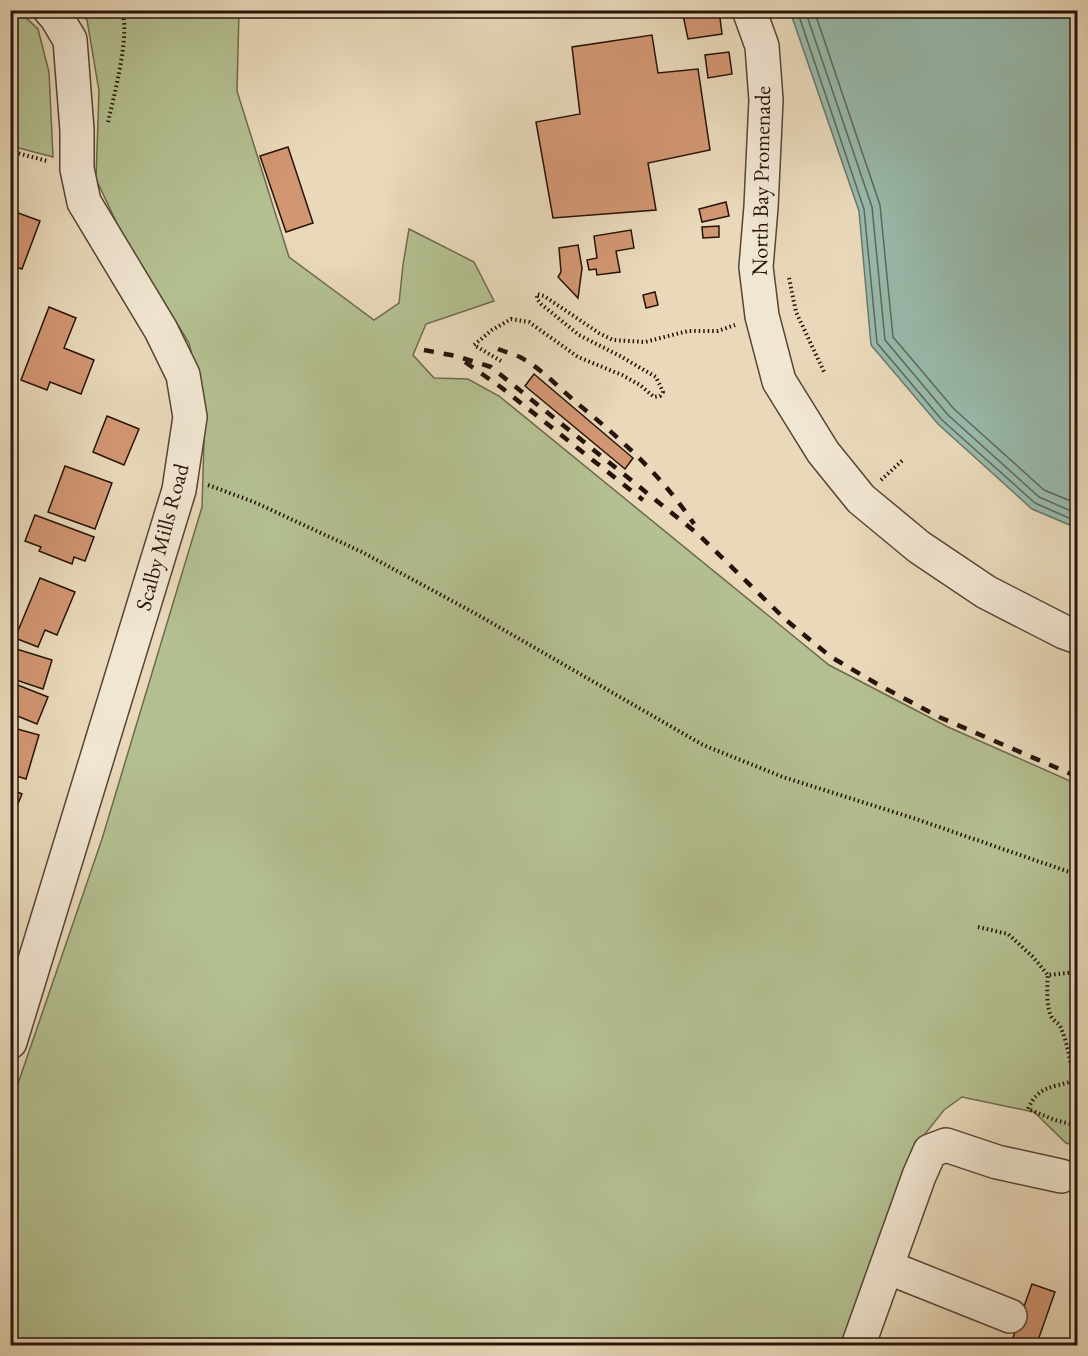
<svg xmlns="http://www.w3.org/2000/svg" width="1088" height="1356" font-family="'EB Garamond',serif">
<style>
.green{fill:#b4c091;stroke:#6d6a4d;stroke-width:1.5}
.water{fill:#98baac;stroke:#6a776b;stroke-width:1.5}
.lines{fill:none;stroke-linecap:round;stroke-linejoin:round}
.shore{stroke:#5f665a;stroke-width:1.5}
.building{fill:#d29672;stroke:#261309;stroke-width:1.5}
.minor-casing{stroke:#574435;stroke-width:36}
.path{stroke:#261309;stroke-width:4;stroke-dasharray:1.5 3;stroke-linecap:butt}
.minor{stroke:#f1e6d2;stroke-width:33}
.rail{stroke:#261309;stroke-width:4.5;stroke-dasharray:10 10;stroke-linecap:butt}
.labels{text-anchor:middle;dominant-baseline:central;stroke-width:5;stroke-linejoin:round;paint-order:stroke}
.street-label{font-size:22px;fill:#261309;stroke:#f1e6d2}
</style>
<rect width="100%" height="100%" fill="#e9d9ba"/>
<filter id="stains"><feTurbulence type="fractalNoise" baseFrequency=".00333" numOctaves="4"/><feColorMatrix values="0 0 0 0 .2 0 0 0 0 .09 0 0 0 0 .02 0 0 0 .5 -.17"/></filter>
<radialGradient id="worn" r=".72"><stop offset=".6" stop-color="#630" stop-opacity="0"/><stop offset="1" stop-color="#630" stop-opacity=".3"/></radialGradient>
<g class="green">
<polygon points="11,11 25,17 38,29 49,72 53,157 11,146"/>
<polygon points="77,11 239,11 237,91 289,257 374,320 399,303 403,265 409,229 474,262 494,301 426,324 413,355 434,378 468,379 499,396 829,665 948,727 1077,784 1077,1146 1066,1143 1034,1112 962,1097 944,1110 917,1144 843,1345 11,1346 11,1104 102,839 202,507 205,409 189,343 120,230 96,179 99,91 87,20"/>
</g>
<polygon class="water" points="790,11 1077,11 1077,528 1032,509 938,424 871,345 859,211"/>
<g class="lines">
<g class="shore">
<polyline points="797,10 864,209 877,343 942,420 1035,503 1078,522"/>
<polyline points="805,10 872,207 885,340 948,415 1039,497 1078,514"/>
<polyline points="814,10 880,205 893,337 954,409 1044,490 1078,504"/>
</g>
</g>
<g class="building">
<polygon points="682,10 719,10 722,34 688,39"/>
<polygon points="652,35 658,73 698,69 710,150 648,163 656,210 553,218 536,122 580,114 572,47"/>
<polygon points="729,52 732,74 708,78 705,55"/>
<polygon points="288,147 313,223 286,232 260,156"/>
<polygon points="726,202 729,216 702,222 699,209"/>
<polygon points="10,210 40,221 22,269 10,265"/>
<polygon points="719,226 719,237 703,238 702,227"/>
<polygon points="631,230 634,248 616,251 620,272 597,275 596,269 589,270 587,260 597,258 594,236"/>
<polygon points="578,245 582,268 578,298 558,277 561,272 559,248"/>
<polygon points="655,292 658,305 646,308 643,295"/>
<polygon points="49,307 76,318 64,348 94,360 81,394 50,382 47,390 21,380"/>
<polygon points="534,374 633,458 625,469 525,386"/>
<polygon points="107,416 139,429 124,465 93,452"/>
<polygon points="65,466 112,483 95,529 48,512"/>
<polygon points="35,515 94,537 85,561 74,557 72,564 39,551 41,547 25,541"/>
<polygon points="40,578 75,592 57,635 45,630 38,647 15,638"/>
<polygon points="10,647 52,660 43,689 10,678"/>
<polygon points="10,682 48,697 37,724 10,713"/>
<polygon points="10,727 39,735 26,779 10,774"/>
<polygon points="10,789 22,794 10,823"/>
<polygon points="1078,1006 1078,1029 1072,1007"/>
<polygon points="1032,1284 1055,1292 1036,1346 1010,1346"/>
</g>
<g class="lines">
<g class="minor-casing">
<g id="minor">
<polyline points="749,10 762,46 766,100 761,207 756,267 762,316 779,381 823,452 861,499 919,547 986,592 1064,632 1078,637"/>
<polyline points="10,1042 179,490 190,417 183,375 161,330 84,202 77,169 77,130 70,40 57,18 50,10"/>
<polyline points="887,1267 1010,1316"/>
<polyline points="858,1346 919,1176 930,1151 946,1145 997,1162 1061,1176"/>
</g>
</g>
<g class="path">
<path d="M108 122C113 100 132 29 121 10"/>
<polyline points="10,151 47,161"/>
<polyline points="789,278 796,312 825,374"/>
<polyline points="501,361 474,345 492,330 511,319 529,322 578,357 622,375 640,385 654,397 660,396 663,392 656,377 620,356 579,335 541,304 537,299 537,294 544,296 599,333 613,340 645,342 688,331 718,331 735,325"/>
<polyline points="881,480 904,459"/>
<polyline points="208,485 254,502 362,552 478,615 703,745 783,777 916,819 1078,875"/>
<polyline points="978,927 1008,934 1032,956 1048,975"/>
<path d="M1078 972 1048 975C1047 986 1046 1008 1052 1018 1055 1022 1059 1023 1061 1028 1070 1048 1071 1075 1078 1097"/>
<path d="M1073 1081C1051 1088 1038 1086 1028 1109L1055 1120 1078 1126"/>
</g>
<use href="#minor" class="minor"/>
<g class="rail">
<path d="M498 349C505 352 513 354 520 357 542 369 559 388 578 404 621 439 663 477 694 524"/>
<polyline points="424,350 456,356 491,367 699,535 786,620 831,657 879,685 939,717 1078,777"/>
<polyline points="465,362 502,388 643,500"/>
</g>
</g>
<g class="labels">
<g class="street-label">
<text transform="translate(761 181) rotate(-89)">North Bay Promenade</text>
<text transform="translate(162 537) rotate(-75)">Scalby Mills Road</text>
</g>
</g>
<rect width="1088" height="1356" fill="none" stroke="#e9d9ba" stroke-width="36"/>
<rect x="12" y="12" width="1064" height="1332" fill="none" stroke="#261309" stroke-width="3"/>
<rect x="18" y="18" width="1052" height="1320" fill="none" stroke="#261309" stroke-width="1.5"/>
<rect width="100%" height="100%" filter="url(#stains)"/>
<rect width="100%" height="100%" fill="url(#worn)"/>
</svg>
